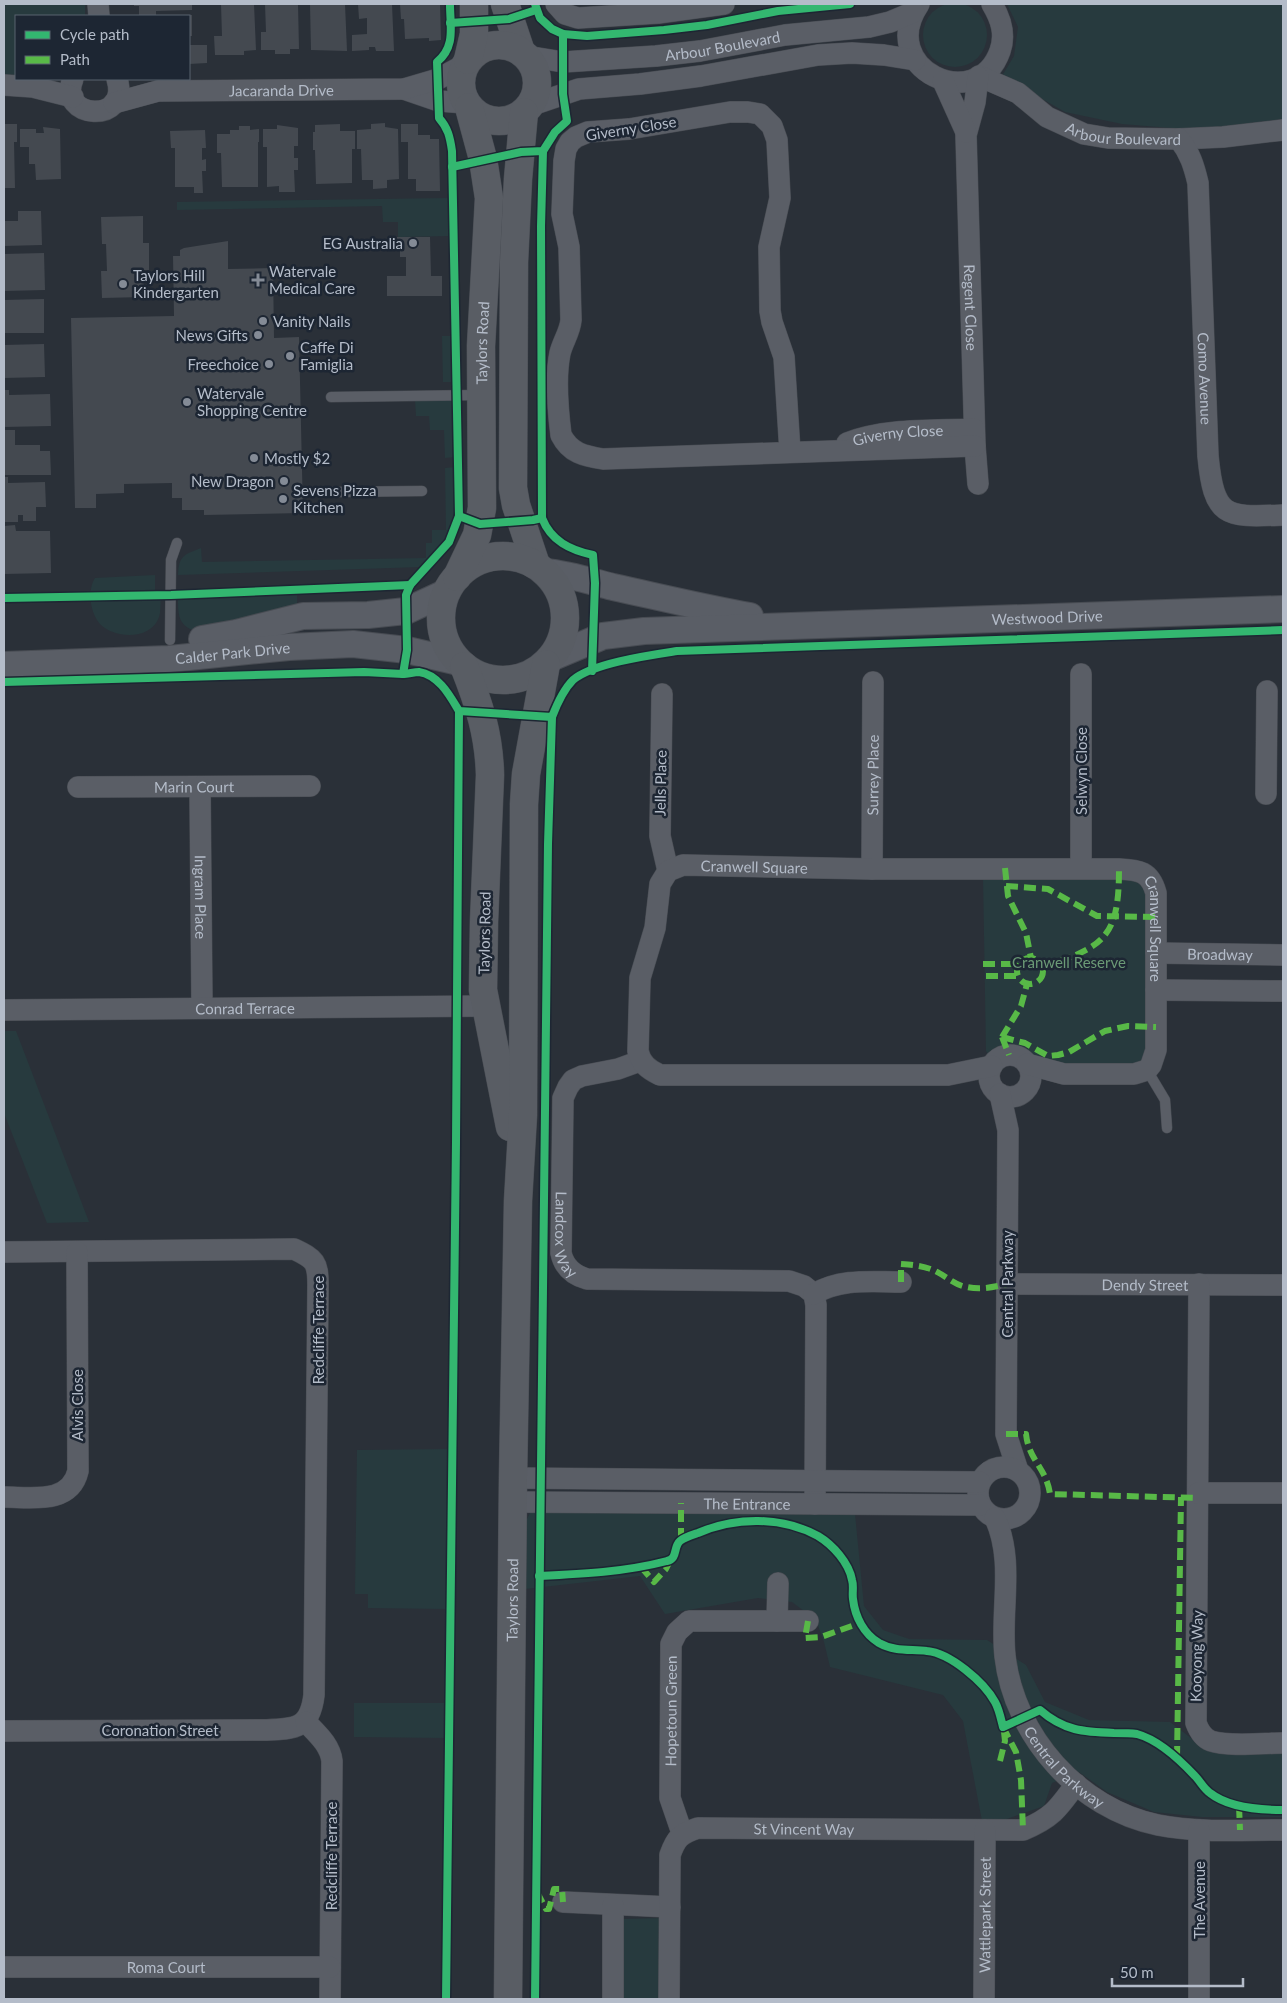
<svg xmlns="http://www.w3.org/2000/svg" width="1287" height="2003" font-family="Lato,sans-serif">
<style>
.green{fill:#273a3e}
.building{fill:#444950}
.lines{fill:none;stroke-linecap:round;stroke-linejoin:round}
.service-casing{stroke:#484c53;stroke-width:11}
.minor-casing{stroke:#484c53;stroke-width:22}
.tertiary-casing{stroke:#484c53;stroke-width:28}
.secondary-casing{stroke:#484c53;stroke-width:29}
.service{stroke:#5a5e66;stroke-width:10}
.minor{stroke:#5a5e66;stroke-width:21}
.tertiary{stroke:#5a5e66;stroke-width:26}
.secondary{stroke:#595d64;stroke-width:28}
.quiet{stroke:#58b947;stroke-width:6;stroke-dasharray:12 6;stroke-linecap:butt}
.cycleway-casing{stroke:#1d2633;stroke-width:11}
.cycleway{stroke:#33b770;stroke-width:8}
.poi-dot{fill:#848b96;stroke:#1d2633;stroke-width:2}
.labels{text-anchor:middle;dominant-baseline:central;stroke-width:5;stroke-linejoin:round;paint-order:stroke}
.street-label{font-size:15px;fill:#b4bcc9;stroke:#1d2633}
.poi-label{font-size:15px;fill:#b4bcc9;stroke:#1d2633;text-anchor:start}
.park-label{font-size:15px;fill:#6b9a76;stroke:#1d2633}
</style>
<rect width="100%" height="100%" fill="#2a3038"/>
<g class="green">
<circle cx="955" cy="35" r="32"/>
<polygon points="4,4 85,4 85,16 16,16 16,79 62,79 4,79"/>
<polygon points="1007,4 1283,4 1283,119 1195,130 1122,124 1065,112 1002,76 1014,56 1018,27"/>
<polygon points="448,198 450,236 398,237 398,222 383,222 382,206 177,210 177,202"/>
<polygon points="442,336 451,336 454,382 443,382"/>
<polygon points="415,400 454,400 456,457 445,458 444,430 430,430 429,416 416,416"/>
<path d="M455 467C456 517 461 532 421 567L178 575C179 556 183 555 201 548L202 562 426 558V543H432V530H446L445 468Z"/>
<path d="M155 575V598H161C160 604 161 612 159 617 151 640 116 639 101 625 90 614 87 590 95 578Z"/>
<path d="M293 591 297 594V607L199 632C178 627 178 616 178 597Z"/>
<polygon points="983,877 1130,877 1147,884 1148,1060 1134,1067 1051,1065 1022,1050 1010,1048 1000,1052 991,1060 986,1051"/>
<polygon points="4,1031 16,1031 89,1222 47,1223 4,1113"/>
<polygon points="448,1449 446,1609 368,1608 368,1594 355,1594 357,1450"/>
<polygon points="531,1511 855,1514 864,1606 883,1630 909,1639 987,1640 1026,1665 1045,1702 1089,1720 1170,1722 1191,1738 1231,1751 1283,1752 1283,1817 1202,1817 1154,1812 1107,1792 1079,1772 1052,1783 1044,1806 1001,1821 982,1821 963,1721 943,1695 830,1667 824,1642 816,1620 792,1602 758,1598 665,1614 640,1576 525,1589 525,1523"/>
<polygon points="354,1703 445,1703 445,1738 354,1737"/>
<polygon points="663,1918 662,1999 623,1999 624,1919"/>
</g>
<g class="building">
<polygon points="134,4 192,4 192,10 156,11 156,16 139,16 139,6 134,6"/>
<polygon points="221,4 254,4 256,50 244,51 244,55 215,55 214,36 222,36"/>
<polygon points="265,4 298,4 299,49 290,49 290,54 275,54 275,50 261,50 261,32 266,32"/>
<polygon points="310,4 345,4 347,51 311,50"/>
<polygon points="358,4 392,4 394,51 376,51 375,47 369,47 369,50 352,51 352,35 367,34 367,18 359,19"/>
<polygon points="400,4 440,4 441,40 429,41 429,38 405,39 404,19 401,19"/>
<rect x="189" y="15" width="3" height="21"/>
<polygon points="189,45 207,45 207,63 189,64"/>
<polygon points="385,123 385,127 398,129 399,179 387,180 387,188 373,189 373,180 362,180 361,149 357,149 357,130 371,129 371,124"/>
<polygon points="4,124 17,124 17,142 14,142 15,188 4,188"/>
<polygon points="340,124 340,131 355,131 355,149 352,149 352,183 316,184 315,150 313,150 313,132 315,132 315,125"/>
<polygon points="401,124 418,124 418,135 430,135 430,139 439,139 440,191 416,191 416,179 408,179 408,142 401,142"/>
<polygon points="277,125 298,128 298,146 294,146 294,158 298,158 298,170 294,170 295,192 279,192 279,186 267,187 267,147 263,147 263,129 277,129"/>
<polygon points="239,126 250,126 250,130 259,129 259,142 258,142 258,187 222,187 221,153 217,153 217,134 230,134 230,130 239,130"/>
<polygon points="43,127 60,129 61,179 36,180 35,164 29,164 29,147 20,147 20,129 36,129 36,133 44,133"/>
<polygon points="205,130 206,148 202,148 202,160 206,159 206,171 202,171 203,193 194,193 194,187 175,187 175,148 171,148 170,131"/>
<polygon points="18,211 41,211 42,245 4,246 4,221 18,221"/>
<polygon points="143,216 143,243 149,243 149,270 143,270 144,297 102,298 101,271 107,271 106,244 102,244 101,217"/>
<polygon points="396,237 430,237 431,276 442,276 442,296 387,296 387,276 406,276 406,257 400,257 400,249 396,249"/>
<polygon points="228,241 228,269 273,268 274,338 299,337 303,513 204,515 204,510 182,510 182,498 172,498 172,483 124,484 124,493 96,494 96,508 75,508 71,318 174,316 173,256 180,256 180,250 184,248"/>
<polygon points="44,253 45,290 4,291 4,254"/>
<polygon points="44,299 44,333 4,333 4,300"/>
<polygon points="44,344 45,377 4,378 4,345"/>
<polygon points="4,390 9,390 9,395 50,394 51,426 4,427"/>
<polygon points="4,430 15,430 15,445 40,445 40,451 50,451 51,475 4,475"/>
<polygon points="4,477 8,477 8,483 45,482 46,507 36,507 36,521 23,521 23,515 18,515 18,522 4,522"/>
<polygon points="15,525 16,531 50,531 51,573 4,574 4,526"/>
</g>
<g class="lines">
<g class="service-casing">
<g id="service">
<polyline points="331,397 480,395"/>
<polyline points="333,492 422,491"/>
<polyline points="170,640 171,560 177,543"/>
<polyline points="1147,1070 1165,1100 1167,1128"/>
</g>
</g>
<g class="minor-casing">
<g id="minor">
<polyline points="98,4 99,16"/>
<polyline points="556,4 565,14 578,18 658,13 724,4"/>
<path d="M919 4C875 69 977 116 1000 51 1006 34 1001 19 992 4"/>
<path id="s1" d="M526 56 563 62 656 56 700 51 785 35 869 27 890 22 914 12"/>
<path id="s2" d="M979 76 1018 93 1047 117 1084 134 1108 138 1179 139 1223 137 1283 130"/>
<path id="s3" d="M978 77 975 102 966 135 975 446 978 484"/>
<path d="M73 79C56 119 131 125 117 79"/>
<polyline points="943,81 966,132"/>
<polyline points="4,85 33,87 73,97"/>
<polyline points="404,89 439,101 466,103"/>
<path id="s4" d="M114 103 158 91 404 89 438 79 464 65"/>
<polyline points="529,106 579,89 640,84 701,76 818,55 852,53 884,55 915,60"/>
<path id="s5" d="M1179 139C1190 153 1194 166 1198 183L1208 456C1214 519 1226 517 1283 515"/>
<path id="s6" d="M847 443C886 428 932 431 974 429"/>
<path d="M790 452 784 357 772 322 770 311 769 247 780 198 777 140 772 126 760 114 748 112H730L629 129 588 132 576 137 570 142 566 149 564 161 562 214 569 247 571 320C570 332 563 341 560 353 555 377 558 411 561 435 570 453 584 456 603 459L975 446"/>
<polyline points="662,694 660,836 668,871"/>
<path id="s7" d="M78 787 310 786"/>
<path id="s8" d="M200 787 202 1007"/>
<polyline points="1266,794 1267,691"/>
<polyline points="1081,868 1081,674"/>
<path id="s9" d="M872 869 873 682"/>
<path id="s10" d="M1156 953 1283 955"/>
<polyline points="1156,990 1283,991"/>
<path id="s11" d="M4 1010 486 1006"/>
<circle cx="1010" cy="1076" r="21"/>
<path id="s12" d="M640 1061 618 1069 582 1076 573 1080 568 1087 563 1098 561 1253C564 1267 573 1275 587 1279L789 1281 804 1286 814 1294 816 1305 815 1504"/>
<path id="s13" d="M992 1066 948 1075H660C648 1069 641 1064 638 1051L640 978 655 928 660 884 668 871 683 865 872 869H1119C1139 870 1150 871 1156 893V1050L1151 1065 1147 1070 1134 1074H1064L1027 1064"/>
<polyline points="1000,1094 1008,1130 1006,1434 1018,1471"/>
<path d="M4 1252 294 1249C315 1259 318 1262 318 1285L314 1695C310 1729 295 1729 265 1730L4 1731"/>
<path id="s14" d="M1007 1284 1283 1285"/>
<path d="M1199 1284 1196 1723C1199 1731 1203 1738 1211 1741 1228 1747 1264 1743 1283 1743"/>
<path d="M814 1294C841 1278 871 1282 901 1282"/>
<circle cx="1004" cy="1493" r="26"/>
<polyline points="513,1478 980,1482"/>
<polyline points="1198,1493 1283,1493"/>
<path d="M4 1497C31 1497 70 1505 78 1471L77 1252"/>
<path id="s15" d="M512 1502 980 1505"/>
<path id="s16" d="M995 1518C1015 1561 1000 1611 1005 1656 1014 1736 1079 1809 1158 1825 1199 1833 1242 1830 1283 1830"/>
<polyline points="777,1621 778,1583"/>
<path d="M306 1722C316 1733 330 1744 332 1761L330 1999"/>
<path id="s17" d="M682 1833 670 1798 671 1644 677 1632 689 1621H808"/>
<polyline points="563,1902 670,1907"/>
<path id="s18" d="M4 1967H330"/>
<polyline points="613,1999 613,1905"/>
<path id="s19" d="M669 1999 670 1855C676 1838 680 1834 698 1828L1023 1830C1052 1818 1058 1809 1076 1784"/>
<path id="s20" d="M984 1999 985 1830"/>
<polyline points="1199,1999 1199,1830"/>
</g>
</g>
<g class="tertiary-casing">
<g id="tertiary">
<path d="M545 572C569 574 590 581 613 587 659 597 704 608 750 616"/>
<polyline points="202,639 236,633 303,616 368,615 406,611 447,592"/>
<path id="s21" d="M553 657 603 636 644 631 1283 609"/>
<path id="s22" d="M4 665 169 659 289 647 353 644 407 650 459 662"/>
</g>
</g>
<g class="secondary-casing">
<g id="secondary">
<polyline points="505,4 521,52"/>
<circle cx="499" cy="83" r="38"/>
<polyline points="468,60 474,34 474,4"/>
<polyline points="524,112 518,179 514,262 513,488 516,505 536,565"/>
<circle cx="503" cy="618" r="62"/>
<path id="s23" d="M457 577 477 535 482 508 481 346 489 198 483 159 469 107"/>
<path d="M464 666C479 704 489 734 490 775L484 922 483 990 510 1127"/>
<path id="s24" d="M508 1999 513 1478 518 1201 523 1115 524 804 526 774 546 664"/>
</g>
</g>
<use href="#service" class="service"/>
<use href="#minor" class="minor"/>
<use href="#tertiary" class="tertiary"/>
<use href="#secondary" class="secondary"/>
<g class="quiet">
<polyline points="1005,868 1008,896 1026,933 1031,958"/>
<polyline points="1006,886 1048,889 1097,916 1156,917"/>
<circle cx="1030" cy="971" r="13"/>
<polyline points="983,964 1019,964"/>
<path d="M1042 967C1105 947 1119 937 1119 869"/>
<polyline points="986,976 1018,976"/>
<polyline points="1002,1037 1025,1043 1048,1056 1058,1055 1069,1052 1105,1031 1128,1026 1156,1027"/>
<polyline points="1002,1037 1021,1006 1027,984"/>
<polyline points="1002,1037 1009,1055"/>
<path d="M901 1282V1264C914 1265 927 1266 939 1273 948 1278 957 1286 967 1287 981 1290 994 1287 1007 1284"/>
<path d="M1006 1434H1026C1029 1461 1046 1467 1050 1494L1198 1498"/>
<polyline points="681,1540 681,1503"/>
<polyline points="641,1567 654,1582 666,1569 670,1561"/>
<polyline points="808,1621 805,1638 821,1637 860,1623"/>
<polyline points="1003,1727 1016,1752 1021,1780 1023,1830"/>
<polyline points="1177,1758 1181,1497"/>
<polyline points="1000,1761 1005,1741 1004,1732"/>
<polyline points="1239,1806 1240,1830"/>
<polyline points="537,1892 546,1909 549,1909 554,1889 562,1889 563,1902"/>
</g>
<g class="cycleway-casing">
<g id="cycleway">
<path d="M450 4C450 27 456 46 437 62L439 118C448 128 450 137 452 151L459 516"/>
<polyline points="535,4 540,18 552,29 563,34 587,36 664,30 707,25 778,11 850,4"/>
<polyline points="450,23 509,19 536,10"/>
<polyline points="452,167 521,152 543,151 555,132 567,121 563,94 563,34"/>
<polyline points="542,518 541,226 543,151"/>
<polyline points="4,598 171,595 410,585"/>
<path d="M592 671 595 583 593 555C570 550 551 541 542 518L533 520 480 524 459 516 449 542 410 585 406 595 407 650 403 674C408 674 414 672 419 672 439 675 450 696 459 711L552 717C557 704 563 690 573 680 593 663 651 655 677 651L1283 630"/>
<polyline points="4,682 364,672 403,674"/>
<path d="M539 1576C582 1574 625 1572 667 1561 678 1559 673 1547 680 1541 685 1537 692 1535 698 1533 735 1517 781 1516 818 1536 833 1545 849 1563 852 1580 854 1586 852 1593 853 1599 855 1617 864 1634 879 1643 895 1652 910 1649 927 1651 950 1653 984 1682 995 1702 999 1709 1001 1719 1003 1727L1040 1710C1064 1731 1084 1732 1114 1733 1121 1733 1130 1733 1137 1734 1159 1740 1180 1760 1195 1776 1200 1781 1204 1789 1210 1793 1229 1808 1260 1810 1283 1810"/>
<polyline points="446,1999 456,1142 459,711"/>
<polyline points="535,1999 548,844 552,717"/>
</g>
</g>
<use href="#cycleway" class="cycleway"/>
</g>
<g class="poi-dot">
<circle cx="413" cy="243" r="5"/>
<path d="M255.5 272.5h5v5h5v5h-5v5h-5v-5h-5v-5h5z"/>
<circle cx="123" cy="284" r="5"/>
<circle cx="263" cy="321" r="5"/>
<circle cx="258" cy="335" r="5"/>
<circle cx="290" cy="356" r="5"/>
<circle cx="269" cy="364" r="5"/>
<circle cx="187" cy="402" r="5"/>
<circle cx="254" cy="458" r="5"/>
<circle cx="284" cy="481" r="5"/>
<circle cx="283" cy="499" r="5"/>
</g>
<g class="labels">
<g class="street-label">
<text stroke="none"><textPath href="#s1" startOffset="198">Arbour Boulevard</textPath></text>
<text stroke="none"><textPath href="#s4" startOffset="169">Jacaranda Drive</textPath></text>
<text transform="translate(631 128) rotate(-9)">Giverny Close</text>
<text stroke="none"><textPath href="#s2" startOffset="160">Arbour Boulevard</textPath></text>
<text stroke="none"><textPath href="#s3" startOffset="232">Regent Close</textPath></text>
<text stroke="none"><textPath href="#s23" startOffset="239">Taylors Road</textPath></text>
<text stroke="none"><textPath href="#s5" startOffset="244">Como Avenue</textPath></text>
<text stroke="none"><textPath href="#s6" startOffset="52">Giverny Close</textPath></text>
<text stroke="none"><textPath href="#s21" startOffset="499">Westwood Drive</textPath></text>
<text stroke="none"><textPath href="#s22" startOffset="229">Calder Park Drive</textPath></text>
<text transform="translate(1081 771) rotate(-90)">Selwyn Close</text>
<text stroke="none"><textPath href="#s9" startOffset="94">Surrey Place</textPath></text>
<text transform="translate(660 783) rotate(-89)">Jells Place</text>
<text stroke="none"><textPath href="#s7" startOffset="116">Marin Court</textPath></text>
<text stroke="none"><textPath href="#s13" startOffset="639">Cranwell Square</textPath></text>
<text stroke="none"><textPath href="#s8" startOffset="110">Ingram Place</textPath></text>
<text stroke="none"><textPath href="#s13" startOffset="1088">Cranwell Square</textPath></text>
<text transform="translate(484 933) rotate(-89)">Taylors Road</text>
<text stroke="none"><textPath href="#s10" startOffset="64">Broadway</textPath></text>
<text stroke="none"><textPath href="#s11" startOffset="241">Conrad Terrace</textPath></text>
<text stroke="none"><textPath href="#s12" startOffset="228">Landcox Way</textPath></text>
<text transform="translate(1007 1284) rotate(-90)">Central Parkway</text>
<text stroke="none"><textPath href="#s14" startOffset="138">Dendy Street</textPath></text>
<text transform="translate(318 1330) rotate(-90)">Redcliffe Terrace</text>
<text transform="translate(77 1405) rotate(-90)">Alvis Close</text>
<text stroke="none"><textPath href="#s15" startOffset="235">The Entrance</textPath></text>
<text stroke="none"><textPath href="#s24" startOffset="399">Taylors Road</textPath></text>
<text transform="translate(1196 1656) rotate(-89)">Kooyong Way</text>
<text stroke="none"><textPath href="#s17" startOffset="124">Hopetoun Green</textPath></text>
<text x="160" y="1730">Coronation Street</text>
<text stroke="none"><textPath href="#s16" startOffset="269">Central Parkway</textPath></text>
<text stroke="none"><textPath href="#s19" startOffset="291">St Vincent Way</textPath></text>
<text transform="translate(331 1856) rotate(-90)">Redcliffe Terrace</text>
<text transform="translate(1199 1900) rotate(-90)">The Avenue</text>
<text stroke="none"><textPath href="#s20" startOffset="84">Wattlepark Street</textPath></text>
<text stroke="none"><textPath href="#s18" startOffset="162">Roma Court</textPath></text>
</g>
<g class="poi-label">
<text x="403" y="243" text-anchor="end">EG Australia</text>
<text x="269" y="271">Watervale<tspan x="269" dy="17">Medical Care</tspan></text>
<text x="133" y="275">Taylors Hill<tspan x="133" dy="17">Kindergarten</tspan></text>
<text x="273" y="321">Vanity Nails</text>
<text x="248" y="335" text-anchor="end">News Gifts</text>
<text x="300" y="347">Caffe Di<tspan x="300" dy="17">Famiglia</tspan></text>
<text x="259" y="364" text-anchor="end">Freechoice</text>
<text x="197" y="393">Watervale<tspan x="197" dy="17">Shopping Centre</tspan></text>
<text x="264" y="458">Mostly $2</text>
<text x="274" y="481" text-anchor="end">New Dragon</text>
<text x="293" y="490">Sevens Pizza<tspan x="293" dy="17">Kitchen</tspan></text>
</g>
<g class="park-label">
<text x="1069" y="962">Cranwell Reserve</text>
</g>
</g>
<rect width="1287" height="2003" fill="none" stroke="#b4bcc9" stroke-width="10"/>
<rect x="15" y="15" width="175" height="65" fill="#1d2633" stroke="#59626f"/>
<rect x="25" y="31" width="25" height="8" fill="#33b770" stroke="#59626f"/>
<text x="60" y="40" font-size="15" fill="#b4bcc9">Cycle path</text>
<rect x="25" y="56" width="25" height="8" fill="#58b947" stroke="#59626f"/>
<text x="60" y="65" font-size="15" fill="#b4bcc9">Path</text>
<path d="M1112 1978v8h131v-8" fill="none" stroke="#b4bcc9" stroke-width="2.5"/>
<text x="1120" y="1978" font-size="15" fill="#b4bcc9" stroke="#1d2633" stroke-width="4" paint-order="stroke">50 m</text>
</svg>
